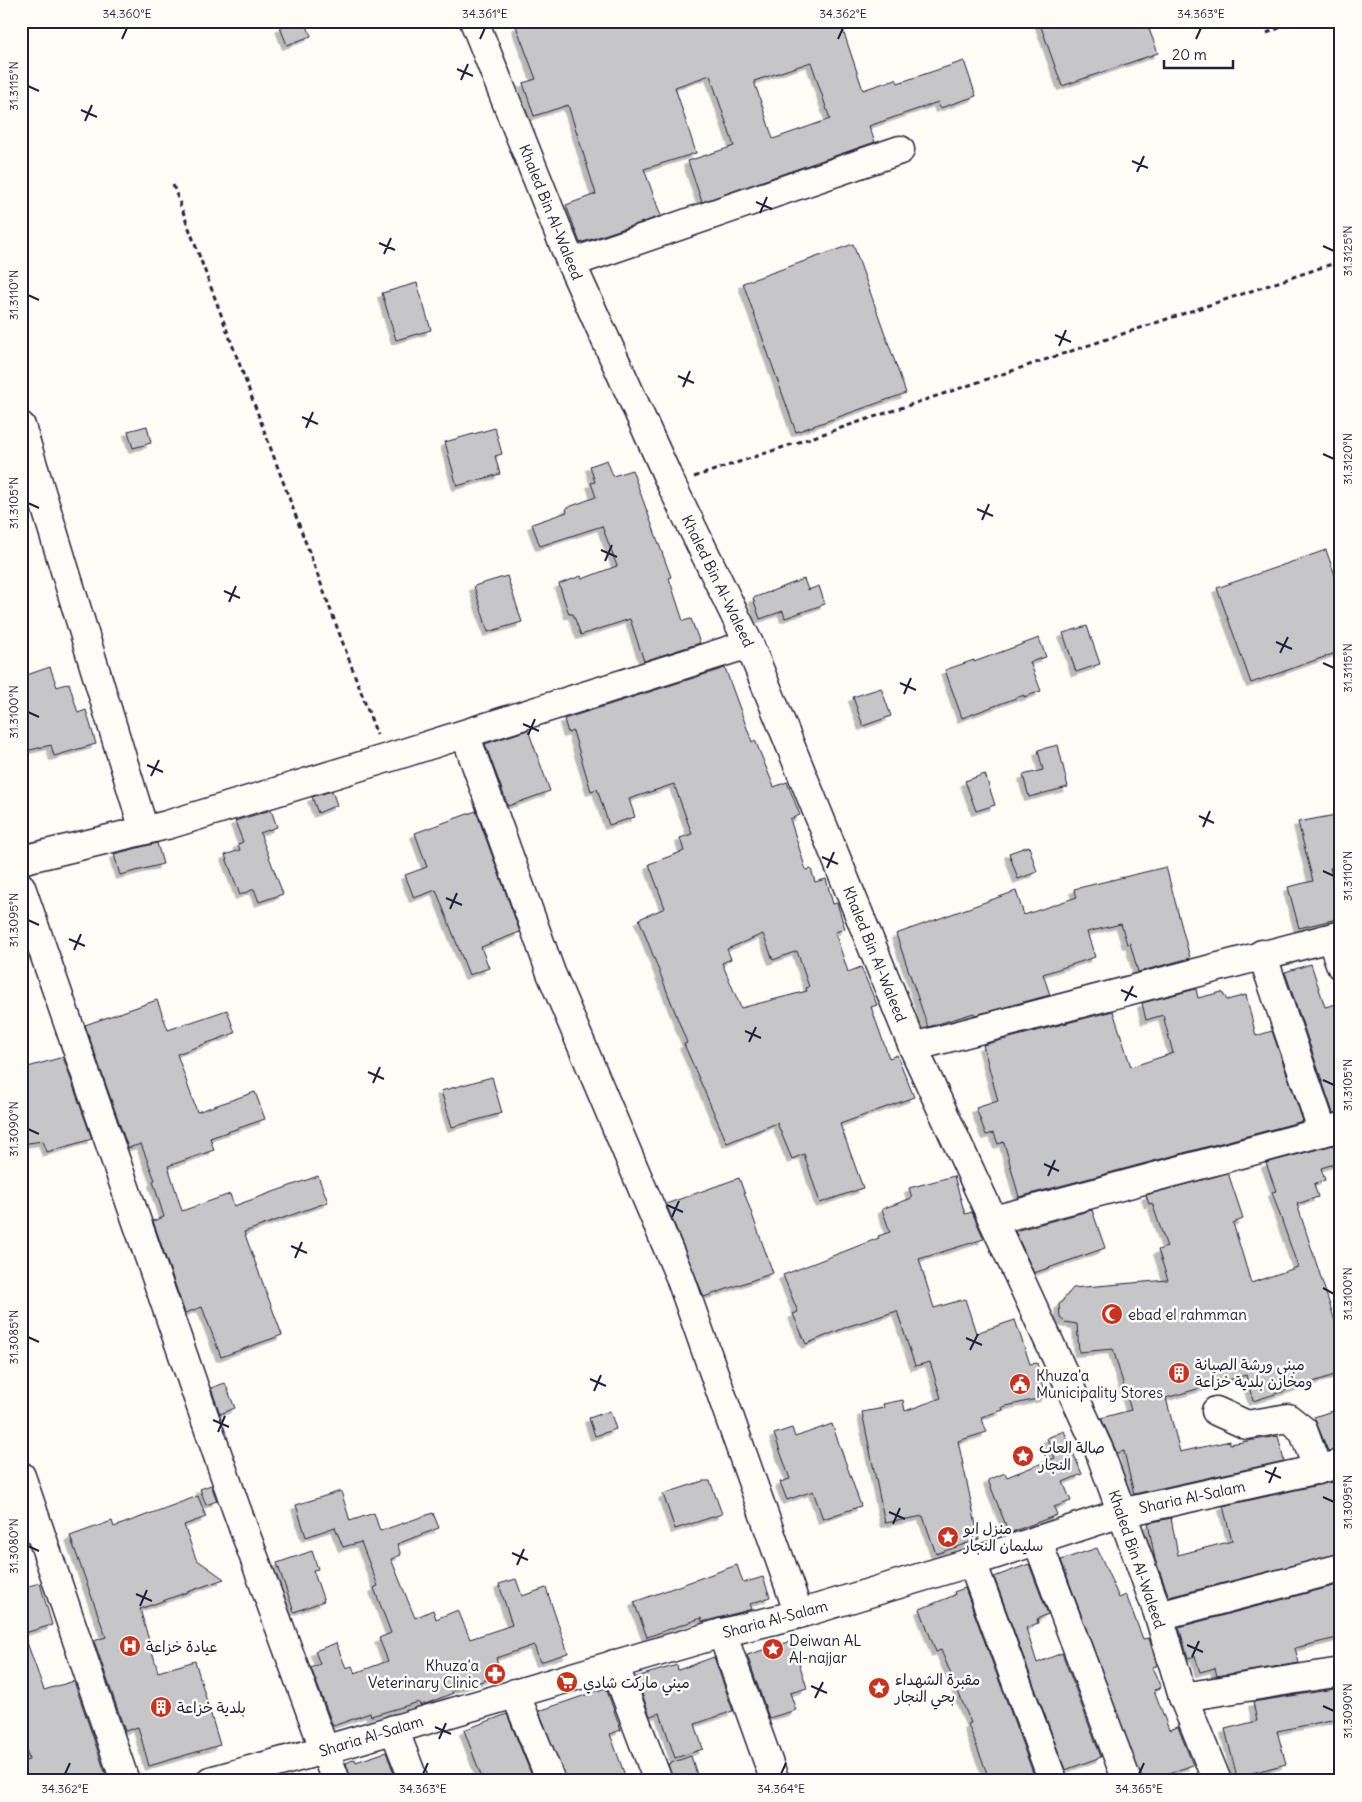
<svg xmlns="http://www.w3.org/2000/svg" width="1362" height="1802" font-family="Delius,'Playpen Sans Arabic',sans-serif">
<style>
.building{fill:#c6c6c8;stroke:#22223b;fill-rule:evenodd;filter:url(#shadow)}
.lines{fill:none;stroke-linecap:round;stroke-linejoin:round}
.minor-casing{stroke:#22223b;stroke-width:31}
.major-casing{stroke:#22223b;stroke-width:31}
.path{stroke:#22223b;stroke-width:3;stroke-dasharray:5 4;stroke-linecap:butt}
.minor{stroke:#fdfcf7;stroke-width:28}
.major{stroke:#fdfcf7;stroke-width:28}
.ticks{fill:none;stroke:#22223b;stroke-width:2}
.labels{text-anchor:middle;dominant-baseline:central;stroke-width:5;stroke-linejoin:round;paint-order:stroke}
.street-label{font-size:15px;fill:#22223b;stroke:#fdfcf7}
.poi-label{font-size:15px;fill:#22223b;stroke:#fdfcf7;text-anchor:start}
.neatline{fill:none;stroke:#22223b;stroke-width:2}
.ticks-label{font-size:12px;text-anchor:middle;fill:#22223b}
</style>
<defs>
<filter id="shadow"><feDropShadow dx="-4.5" dy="4.5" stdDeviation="0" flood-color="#0004"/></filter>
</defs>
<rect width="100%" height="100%" fill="#fdfcf7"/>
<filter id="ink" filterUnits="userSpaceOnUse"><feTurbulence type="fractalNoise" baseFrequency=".02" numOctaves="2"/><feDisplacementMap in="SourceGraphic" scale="10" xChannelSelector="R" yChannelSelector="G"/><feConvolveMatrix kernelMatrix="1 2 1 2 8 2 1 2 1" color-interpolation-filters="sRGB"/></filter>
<g filter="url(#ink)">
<g class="building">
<polygon points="297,21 305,21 311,36 287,45 280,27"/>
<path d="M530 21H840L863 90 896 79 898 83 964 61 976 96 940 108 938 102 869 126 875 142 702 202 688 161 734 146 710 75 675 87 696 153 644 169 661 216 580 243 566 205 596 194 568 105 534 116 523 83 536 79 516 26ZM811 62 830 119 773 139 754 81Z"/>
<polygon points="1039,21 1146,21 1158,53 1062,86"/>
<polygon points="853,244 906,393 796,432 743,283"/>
<polygon points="417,283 431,330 396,340 382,293"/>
<polygon points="147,426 151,443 133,448 128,431"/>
<polygon points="495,428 502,454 495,456 500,474 457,486 445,442"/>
<polygon points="607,460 613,476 632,470 671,577 669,578 683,621 691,619 700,643 644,661 630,619 581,635 573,614 569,614 559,584 581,576 582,579 617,566 602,526 540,546 532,524 567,512 566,508 596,497 591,483 595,482 590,466"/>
<polygon points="1326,550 1341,592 1341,651 1251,683 1217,588"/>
<polygon points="507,576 522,622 488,632 474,586"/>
<polygon points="804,579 808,590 819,586 825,604 785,618 783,611 760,619 753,598"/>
<polygon points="1087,626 1100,664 1076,672 1063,633"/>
<polygon points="1039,638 1046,657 1030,662 1041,691 1024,697 1024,695 962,718 945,670 974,660 974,662"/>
<polygon points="50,667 57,687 69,683 78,713 86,710 96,744 54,756 51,745 26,751 21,733 21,677"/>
<path d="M725 668 752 742 755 740 774 787 787 782 800 815 790 819 806 870 811 869 815 882 826 879 833 904 837 903 845 929 835 932 848 972 861 967 877 1005 871 1007 889 1058 897 1055 914 1097 840 1124 863 1188 820 1203 804 1154 792 1159 777 1123 727 1143 684 1044 687 1043 639 919 665 908 649 864 684 851 680 838 692 834 674 784 629 799 635 817 609 825 597 789 591 791 573 731 568 733 564 719ZM763 934 773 960 797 951 809 987 806 988 807 991 741 1008 722 963 731 959 727 949Z"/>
<polygon points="881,688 891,716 863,726 853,697"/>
<polygon points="528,730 550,791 508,806 485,744"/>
<polygon points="1058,745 1068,787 1029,797 1023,775 1043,770 1038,750"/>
<polygon points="985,774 995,805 976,811 965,781"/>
<polygon points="332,791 337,805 318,813 312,797"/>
<polygon points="271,810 277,827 260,833 283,894 259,902 254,889 240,895 225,855 240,850 238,844 243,842 235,821"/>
<polygon points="476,811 520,932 481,947 489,968 469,975 436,890 414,898 405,875 427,867 415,833"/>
<polygon points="1341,814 1341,857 1335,858 1338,866 1330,868 1341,918 1299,928 1288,887 1313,881 1298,822"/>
<polygon points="157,843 163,864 120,875 114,854"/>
<polygon points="1029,846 1037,872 1018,879 1009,853"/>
<polygon points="1166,867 1190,958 1138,972 1130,943 1127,944 1121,924 1087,932 1095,957 1043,974 1050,995 975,1015 974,1013 928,1027 896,934 1016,891 1024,915 1077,897 1074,889"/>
<polygon points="1311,964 1325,1007 1336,1004 1341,1024 1341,1112 1333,1113 1285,972"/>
<polygon points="1196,989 1198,998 1222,992 1227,1000 1246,995 1256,1036 1272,1031 1303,1121 1019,1197 1004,1142 998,1144 994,1133 986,1135 976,1108 998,1101 983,1045 1113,1011 1131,1067 1173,1053 1163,1015 1146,1020 1142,1003"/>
<polygon points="157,1000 168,1030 227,1010 235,1033 177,1054 197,1112 255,1092 265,1119 210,1138 214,1150 168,1166 182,1211 230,1194 234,1206 318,1176 328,1202 244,1232 282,1335 221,1357 202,1307 185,1313 153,1221 164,1217 153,1181 155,1180 141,1144 128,1148 85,1025"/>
<polygon points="63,1057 92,1139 47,1152 43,1141 21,1144 21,1069"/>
<polygon points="492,1077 502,1113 452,1127 441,1091"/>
<polygon points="1341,1143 1341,1162 1321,1168 1325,1180 1314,1184 1318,1197 1297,1204 1337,1327 1341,1326 1341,1373 1253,1401 1246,1375 1166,1398 1180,1452 1230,1441 1230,1444 1278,1436 1284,1461 1134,1494 1124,1451 1117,1453 1101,1418 1131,1410 1113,1349 1079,1352 1077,1324 1065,1322 1060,1318 1059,1305 1073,1288 1168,1280 1158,1250 1167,1247 1152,1203 1149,1204 1146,1195 1228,1173 1242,1215 1243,1219 1233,1223 1251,1283 1298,1267 1272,1192 1276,1191 1266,1163"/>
<polygon points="954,1176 965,1214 972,1212 984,1239 919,1259 934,1308 965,1299 976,1333 1015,1320 1030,1364 1037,1363 1045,1397 1002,1407 1003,1410 981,1417 987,1432 958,1441 979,1539 936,1554 923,1516 885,1523 862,1412 884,1408 883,1404 903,1400 905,1411 941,1398 930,1362 915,1366 897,1311 849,1326 806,1344 793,1314 798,1312 783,1275 879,1238 878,1236 890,1232 882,1209 912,1198 909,1188"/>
<polygon points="739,1178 773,1273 704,1297 666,1204"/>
<polygon points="1092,1210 1105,1248 1034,1273 1015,1231"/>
<polygon points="225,1383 235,1408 220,1414 211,1388"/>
<polygon points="1341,1408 1341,1449 1328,1451 1314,1417"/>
<polygon points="610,1411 616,1429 595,1436 589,1418"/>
<polygon points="832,1424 861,1506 823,1519 813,1491 787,1500 780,1482 790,1479 774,1434 792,1428 795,1437"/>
<polygon points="1064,1431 1082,1474 1063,1482 1071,1501 1054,1507 1057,1515 1009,1533 988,1480 1005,1473 1007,1477 1055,1458 1047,1438"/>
<polygon points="1341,1480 1341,1553 1169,1597 1155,1559 1148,1523 1171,1518 1178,1555 1232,1541 1223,1506"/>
<polygon points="703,1481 710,1481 722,1514 675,1529 663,1494"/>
<polygon points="211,1485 217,1501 206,1505 200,1489"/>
<polygon points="341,1491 350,1521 374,1513 380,1531 433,1513 439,1528 397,1544 401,1555 391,1559 415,1618 433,1610 436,1619 458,1610 470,1639 512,1625 499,1584 516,1579 522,1596 546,1588 568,1653 540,1662 534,1645 496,1658 501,1675 452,1691 453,1693 428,1703 420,1705 419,1702 371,1716 370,1713 333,1726 311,1668 320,1664 315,1651 336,1643 346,1668 352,1666 355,1673 388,1661 379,1638 391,1633 374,1588 378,1586 361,1542 343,1547 335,1527 306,1537 296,1505"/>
<polygon points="198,1496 206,1517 184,1525 196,1559 224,1579 140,1609 158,1672 195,1661 220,1745 149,1766 138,1727 125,1731 94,1641 106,1637 70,1536 112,1521 114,1527"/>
<polygon points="1097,1548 1119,1598 1126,1595 1143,1639 1149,1638 1157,1666 1152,1667 1161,1688 1154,1690 1169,1730 1178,1727 1193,1765 1164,1775 1166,1781 1142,1781 1061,1560"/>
<polygon points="312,1551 318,1569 313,1570 324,1601 294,1612 277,1563"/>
<polygon points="1029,1564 1048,1614 1037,1619 1038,1623 1026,1628 1037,1663 1062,1653 1101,1757 1065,1770 994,1577"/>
<polygon points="737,1565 743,1583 763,1577 770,1597 750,1604 752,1609 745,1611 702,1622 701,1618 647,1637 634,1602"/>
<polygon points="40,1583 52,1625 21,1634 21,1588"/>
<polygon points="1341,1584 1341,1637 1295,1648 1299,1663 1217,1676 1215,1668 1200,1672 1195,1656 1188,1658 1179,1627"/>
<polygon points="965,1588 1036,1781 990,1781 968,1724 971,1723 941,1650 936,1652 920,1609 955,1595 954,1592"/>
<polygon points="21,1634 24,1634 44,1690 74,1681 107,1778 98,1781 21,1781 21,1762 29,1760 21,1729"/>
<polygon points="792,1641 807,1688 790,1693 796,1710 769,1718 747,1655"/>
<polygon points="714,1657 733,1711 695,1724 703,1749 675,1758 660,1713 650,1716 636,1677 677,1665 678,1670"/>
<polygon points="606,1688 621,1730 610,1734 627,1781 566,1781 539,1711"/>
<polygon points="1341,1688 1341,1718 1277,1731 1286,1764 1237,1777 1225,1729 1257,1721 1253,1702"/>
<polygon points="507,1714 534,1781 483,1781 464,1730"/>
<polygon points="386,1752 397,1781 351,1781 346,1763 355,1759 356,1762"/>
<polygon points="691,1756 699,1781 673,1781 668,1764"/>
</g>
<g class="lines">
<g class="minor-casing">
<g id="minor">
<polyline points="571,263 900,150"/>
<polyline points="21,426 144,830"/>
<polyline points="465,734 551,973 680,1277 799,1614"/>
<polyline points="21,860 167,825 404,753 749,644"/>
<polyline points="21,887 236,1508 336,1781"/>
<polyline points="1331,938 1341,966"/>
<polyline points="1262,954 1323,1132"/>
<polyline points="913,1047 1341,935"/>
<polyline points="994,1220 1341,1127"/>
<polyline points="1216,1411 1247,1425 1288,1418 1303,1430 1318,1470"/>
<polyline points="21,1476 125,1781"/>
<polyline points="1037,1540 1127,1781"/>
<polyline points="972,1562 1053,1781"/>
<polyline points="1159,1616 1341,1568"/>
<polyline points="722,1633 775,1781"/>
<polyline points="614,1664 658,1781"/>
<polyline points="515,1693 551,1781"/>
<polyline points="1183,1697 1341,1672"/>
<polyline points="394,1729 414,1781"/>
<polyline points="210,1781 324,1750 722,1633 799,1614 972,1562 1121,1513 1341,1464"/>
</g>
</g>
<g class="major-casing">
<polyline id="major" points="474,21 571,263 671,484 749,644 913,1047 1099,1450 1159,1616 1183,1697 1217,1781"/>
</g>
<g class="path">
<polyline points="1267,33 1296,21"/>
<polyline points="173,185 377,735"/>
<polyline points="694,477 1341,261"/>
</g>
<use href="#minor" class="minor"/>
<use href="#major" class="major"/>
</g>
</g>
<path class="ticks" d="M122 39 127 28M480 39 485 28M838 39 843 28M1196 39 1201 28M457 69 473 76M461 80 468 64M28 86 39 91M81 110 97 117M85 121 92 105M1132 161 1148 168M1137 172 1144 156M756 202 772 209M760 213 767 197M379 243 395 250M1323 246 1334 251M384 254 391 238M28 295 39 300M1055 335 1071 342M1059 346 1066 330M678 376 694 383M683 387 690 371M302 417 318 424M306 428 313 412M1323 454 1334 459M28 503 39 508M977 509 993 516M982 520 989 504M601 550 617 557M605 561 612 545M224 591 240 598M229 602 236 586M1276 642 1292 649M1280 653 1288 637M1323 663 1334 668M900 683 916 690M904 694 911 678M28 712 39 717M523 724 539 731M528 735 535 719M147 765 163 772M151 776 159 760M1199 816 1214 823M1203 827 1210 811M822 857 838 864M827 868 834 852M1323 871 1334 876M446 898 462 905M450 909 457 893M28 920 39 925M69 939 85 946M74 950 81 934M1121 990 1137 997M1125 1001 1133 986M745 1031 761 1038M749 1042 756 1027M368 1072 384 1079M1323 1080 1334 1085M373 1083 380 1067M28 1129 39 1134M1044 1164 1059 1171M1048 1176 1055 1160M667 1205 683 1212M672 1217 679 1201M291 1246 307 1253M295 1258 302 1242M1323 1288 1334 1294M28 1337 39 1342M966 1338 982 1345M970 1350 978 1334M590 1379 606 1386M594 1391 601 1375M213 1420 229 1427M218 1432 225 1416M1265 1471 1281 1478M1269 1483 1276 1467M1323 1497 1334 1502M889 1512 905 1519M893 1524 900 1508M28 1546 39 1551M512 1553 528 1560M517 1565 524 1549M136 1594 152 1601M140 1606 147 1590M1187 1645 1203 1652M1192 1657 1199 1641M811 1686 827 1693M815 1698 823 1682M1323 1706 1334 1711M435 1727 451 1734M439 1739 446 1723M65 1774 70 1763M423 1774 428 1763M781 1774 786 1763M1139 1774 1144 1763"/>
<defs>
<g id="mosque-disc" transform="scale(1.125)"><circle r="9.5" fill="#c8321e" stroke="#fdfcf7"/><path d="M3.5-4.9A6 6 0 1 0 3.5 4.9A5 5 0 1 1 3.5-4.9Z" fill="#fff"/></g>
<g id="building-disc" transform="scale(1.125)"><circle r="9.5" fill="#c8321e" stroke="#fdfcf7"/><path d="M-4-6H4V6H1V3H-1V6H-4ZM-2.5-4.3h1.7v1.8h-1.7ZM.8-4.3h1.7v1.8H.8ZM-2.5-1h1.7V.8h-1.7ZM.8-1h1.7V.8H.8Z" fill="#fff"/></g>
<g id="civic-disc" transform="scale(1.125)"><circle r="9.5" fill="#c8321e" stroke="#fdfcf7"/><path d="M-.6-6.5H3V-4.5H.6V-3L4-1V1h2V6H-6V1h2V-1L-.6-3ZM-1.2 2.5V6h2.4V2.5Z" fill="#fff"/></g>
<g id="sight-disc" transform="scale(1.125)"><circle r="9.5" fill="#c8321e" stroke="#fdfcf7"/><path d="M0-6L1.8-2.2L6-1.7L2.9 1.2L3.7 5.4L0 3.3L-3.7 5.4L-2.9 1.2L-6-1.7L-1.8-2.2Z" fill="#fff"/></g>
<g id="hospital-disc" transform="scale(1.125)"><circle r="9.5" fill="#c8321e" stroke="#fdfcf7"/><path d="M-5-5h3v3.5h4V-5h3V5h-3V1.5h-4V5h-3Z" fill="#fff"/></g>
<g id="pharmacy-disc" transform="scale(1.125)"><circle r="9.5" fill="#c8321e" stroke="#fdfcf7"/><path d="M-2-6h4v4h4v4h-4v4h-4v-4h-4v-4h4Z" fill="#fff"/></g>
<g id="supermarket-disc" transform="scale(1.125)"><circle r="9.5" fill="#c8321e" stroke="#fdfcf7"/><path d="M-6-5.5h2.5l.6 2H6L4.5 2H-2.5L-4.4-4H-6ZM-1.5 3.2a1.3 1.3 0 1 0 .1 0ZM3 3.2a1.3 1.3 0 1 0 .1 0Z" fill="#fff"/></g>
</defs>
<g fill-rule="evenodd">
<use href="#mosque-disc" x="1112" y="1314"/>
<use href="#building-disc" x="1179" y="1373"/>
<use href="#civic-disc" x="1020" y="1384"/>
<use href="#sight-disc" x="1023" y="1456"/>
<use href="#sight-disc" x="948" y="1537"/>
<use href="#hospital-disc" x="130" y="1646"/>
<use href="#sight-disc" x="773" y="1649"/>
<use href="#pharmacy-disc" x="495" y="1674"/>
<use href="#supermarket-disc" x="567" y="1682"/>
<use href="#sight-disc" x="879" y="1688"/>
<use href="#building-disc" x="161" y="1707"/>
</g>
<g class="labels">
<g class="street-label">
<text transform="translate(551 212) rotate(68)">Khaled Bin Al-Waleed</text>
<text transform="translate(718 581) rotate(64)">Khaled Bin Al-Waleed</text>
<text transform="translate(875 954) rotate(68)">Khaled Bin Al-Waleed</text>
<text transform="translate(1192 1497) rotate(-12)">Sharia Al-Salam</text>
<text transform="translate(1137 1559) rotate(71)">Khaled Bin Al-Waleed</text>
<text transform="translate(775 1619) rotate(-15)">Sharia Al-Salam</text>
<text transform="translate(371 1736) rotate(-17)">Sharia Al-Salam</text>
</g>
<g class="poi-label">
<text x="1128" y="1314">ebad el rahmman</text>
<text x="1195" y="1364">مبنى ورشة الصيانة<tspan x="1195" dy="17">ومخازن بلدية خزاعة</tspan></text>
<text x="1036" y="1375">Khuza'a<tspan x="1036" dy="17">Municipality Stores</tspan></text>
<text x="1039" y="1447">صالة العاب<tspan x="1039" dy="17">النجار</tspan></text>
<text x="964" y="1528">منزل ابو<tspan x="964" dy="17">سليمان النجار</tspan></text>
<text x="789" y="1640">Deiwan AL<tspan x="789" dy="17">Al-najjar</tspan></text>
<text x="146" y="1646">عيادة خزاعة</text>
<text x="479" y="1665" text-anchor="end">Khuza'a<tspan x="479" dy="17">Veterinary Clinic</tspan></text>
<text x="895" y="1679">مقبرة الشهداء<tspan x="895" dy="17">بحي النجار</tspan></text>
<text x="583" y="1682">ميني ماركت شادي</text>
<text x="177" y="1707">بلدية خزاعة</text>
</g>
</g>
<rect width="1362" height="1802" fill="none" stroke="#fdfcf7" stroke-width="55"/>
<path d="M1164 60v8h69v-8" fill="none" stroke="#22223b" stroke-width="2.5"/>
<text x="1172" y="60" font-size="15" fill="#22223b" stroke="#fdfcf7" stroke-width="4" paint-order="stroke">20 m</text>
<rect x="28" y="28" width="1306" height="1746" class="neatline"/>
<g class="ticks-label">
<text x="127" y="18">34.360°E</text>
<text x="485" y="18">34.361°E</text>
<text x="843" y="18">34.362°E</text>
<text x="1201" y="18">34.363°E</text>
<text transform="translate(14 86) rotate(-90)" y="4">31.3115°N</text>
<text transform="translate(1348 251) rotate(-90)" y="4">31.3125°N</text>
<text transform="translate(14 295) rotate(-90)" y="4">31.3110°N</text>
<text transform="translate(1348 459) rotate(-90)" y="4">31.3120°N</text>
<text transform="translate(14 503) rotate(-90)" y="4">31.3105°N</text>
<text transform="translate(1348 668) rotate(-90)" y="4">31.3115°N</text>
<text transform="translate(14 712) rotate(-90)" y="4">31.3100°N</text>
<text transform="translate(1348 876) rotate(-90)" y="4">31.3110°N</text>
<text transform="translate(14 920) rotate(-90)" y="4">31.3095°N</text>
<text transform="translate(1348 1085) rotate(-90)" y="4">31.3105°N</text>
<text transform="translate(14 1129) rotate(-90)" y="4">31.3090°N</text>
<text transform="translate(1348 1294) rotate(-90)" y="4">31.3100°N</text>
<text transform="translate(14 1337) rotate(-90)" y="4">31.3085°N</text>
<text transform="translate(1348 1502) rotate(-90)" y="4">31.3095°N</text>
<text transform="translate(14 1546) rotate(-90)" y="4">31.3080°N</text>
<text transform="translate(1348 1711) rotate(-90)" y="4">31.3090°N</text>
<text x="65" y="1793">34.362°E</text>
<text x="423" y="1793">34.363°E</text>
<text x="781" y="1793">34.364°E</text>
<text x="1139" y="1793">34.365°E</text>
</g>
</svg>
